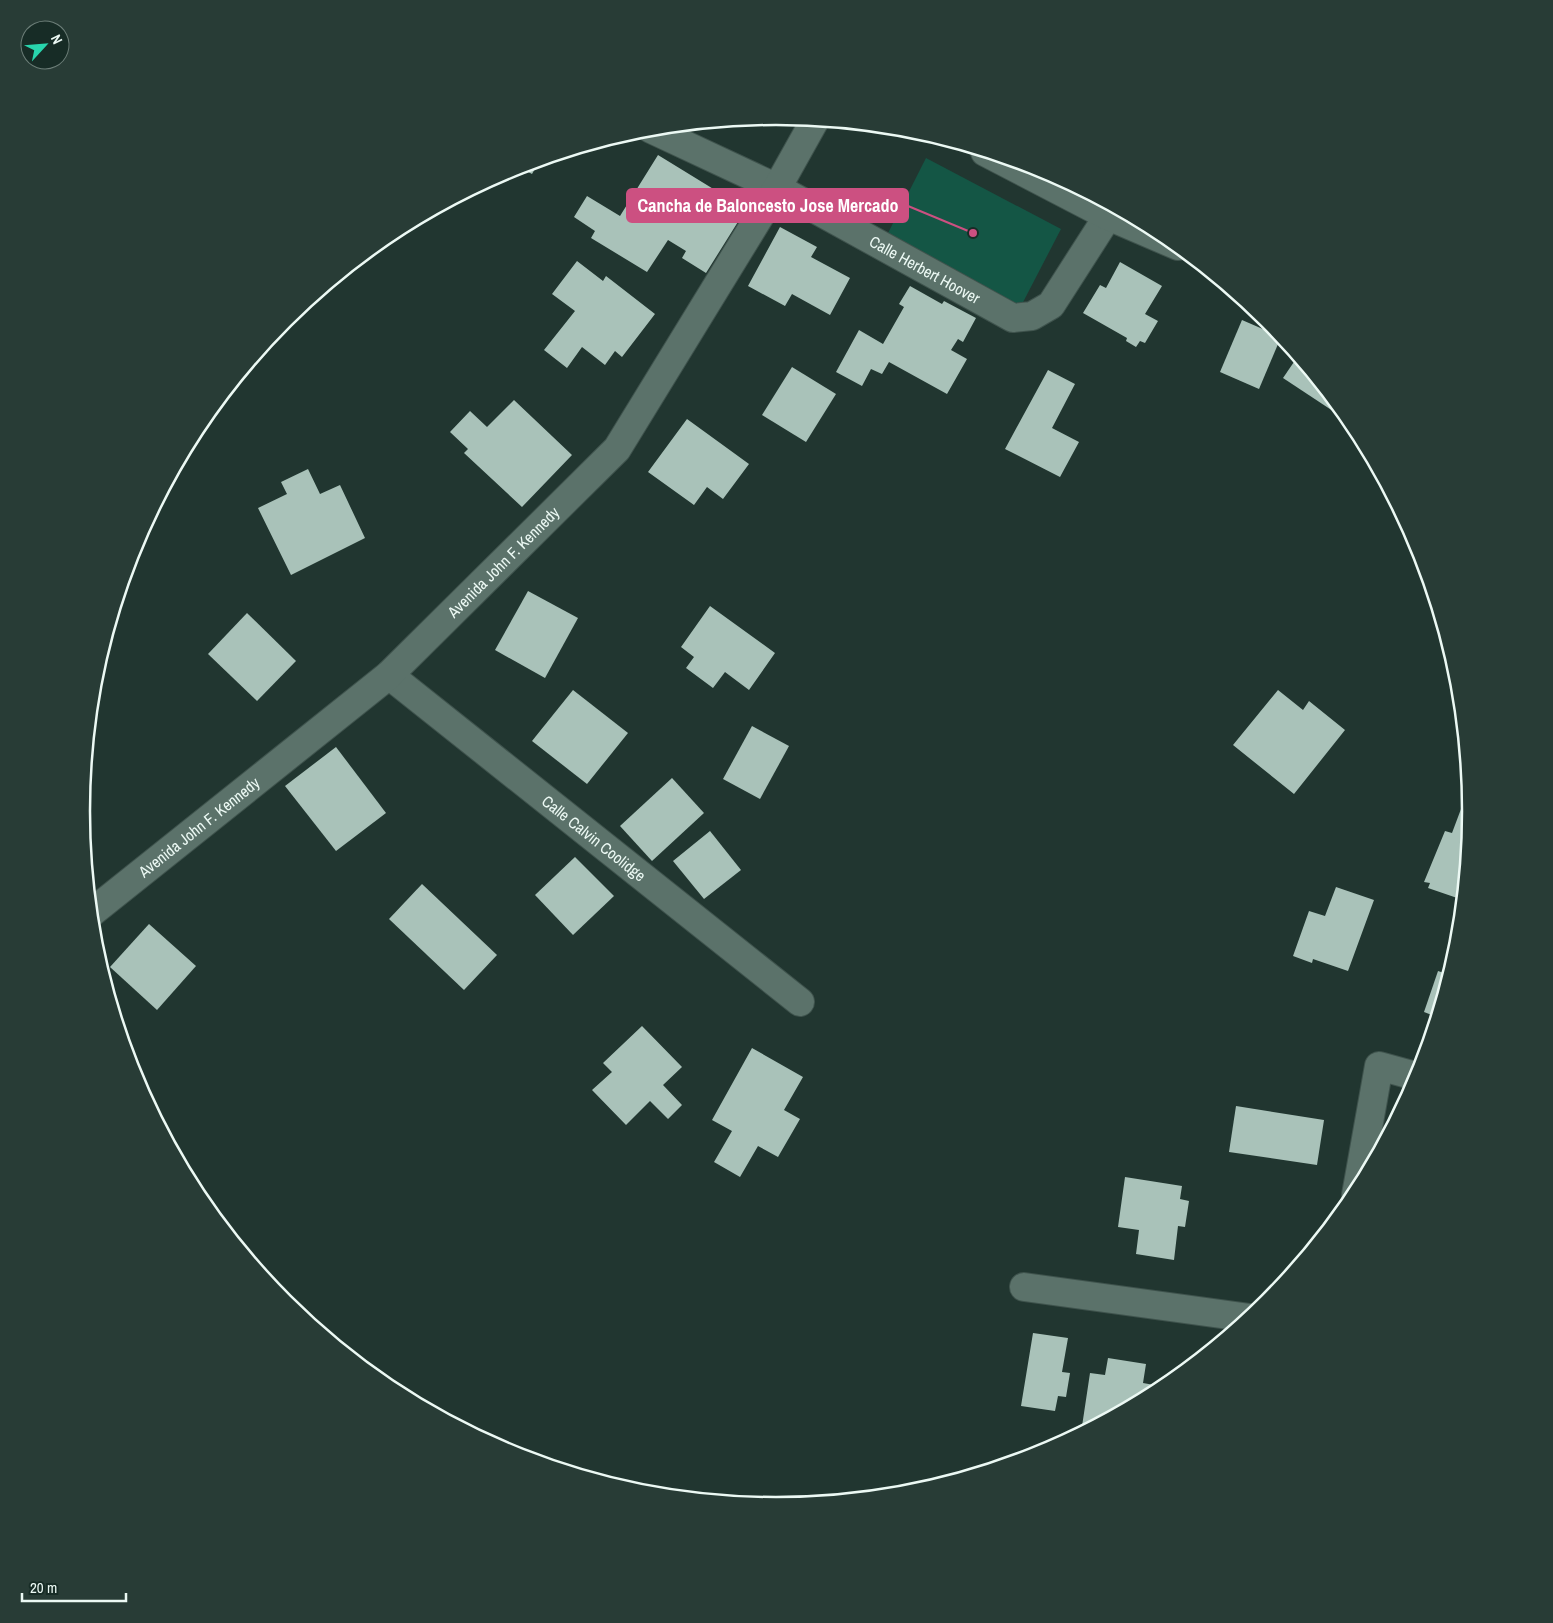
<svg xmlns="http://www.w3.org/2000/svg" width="1553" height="1623" font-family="'Archivo Narrow',sans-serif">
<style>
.green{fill:#145645}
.building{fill:#a9c2b9}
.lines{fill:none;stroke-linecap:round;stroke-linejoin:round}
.minor-casing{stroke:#3f534d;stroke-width:30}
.minor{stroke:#5b726a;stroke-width:28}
.labels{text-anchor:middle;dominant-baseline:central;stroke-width:5;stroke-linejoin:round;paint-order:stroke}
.street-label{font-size:16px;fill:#ecf9f4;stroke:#172c26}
.rim{fill:none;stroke:#ecf9f4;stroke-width:2.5}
.leader{fill:none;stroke:#cc5081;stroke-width:2}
.callout-dot{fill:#cc5081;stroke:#172c26;stroke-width:2}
.callout{fill:#cc5081;stroke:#cc5081;stroke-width:2}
.callout-label{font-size:18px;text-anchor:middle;font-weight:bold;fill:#fff}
</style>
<rect width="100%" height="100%" fill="#213630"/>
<polygon class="green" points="926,158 1061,229 1020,308 886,237"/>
<g class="building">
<polygon points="658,155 746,209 706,273 682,258 686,251 668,240 647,272 591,238 595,231 574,217 587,196 620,216"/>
<polygon points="540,160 532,174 519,167 521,166"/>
<polygon points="780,227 817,247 811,257 850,278 830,315 792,294 785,306 748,286"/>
<polygon points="577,261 603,281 606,276 655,314 622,357 615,351 605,365 582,347 567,368 544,350 575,311 552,294"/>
<polygon points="1120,262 1162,286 1145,314 1158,321 1145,343 1140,341 1136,347 1126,341 1127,338 1083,313 1100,285 1106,288"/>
<polygon points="910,286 942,304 944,301 976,318 963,342 958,339 951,350 967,359 947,394 889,362 882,374 871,369 862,386 836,372 859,330 883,344 904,307 899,304"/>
<polygon points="1242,320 1281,337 1259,389 1220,372"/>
<polygon points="1298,356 1344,413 1342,417 1283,378"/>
<polygon points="792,367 836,394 806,442 762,415"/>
<polygon points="1048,370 1075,384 1052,428 1079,442 1060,477 1005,449"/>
<polygon points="514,400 572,455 522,507 464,453 468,449 450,432 470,411 487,427"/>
<polygon points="687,419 749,464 723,499 707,487 694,505 648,472"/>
<polygon points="308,469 320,494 340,485 365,538 291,575 258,508 287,494 281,482"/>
<polygon points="528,591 578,618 545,678 495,650"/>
<polygon points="710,606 775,653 749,690 725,672 713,688 686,668 694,657 681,647"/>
<polygon points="247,613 296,661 257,701 208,654"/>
<polygon points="573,690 628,733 587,784 532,741"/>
<polygon points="1278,690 1303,710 1309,701 1345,730 1294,794 1233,745"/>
<polygon points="752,726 789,746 760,799 723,779"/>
<polygon points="336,747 386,813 336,851 285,786"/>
<polygon points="672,778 704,813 652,861 620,826"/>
<polygon points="1464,801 1471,804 1472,812 1463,900 1428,888 1430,883 1424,882 1445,831 1452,833"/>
<polygon points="710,831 741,870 704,899 673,861"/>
<polygon points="575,857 614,896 573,935 535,895"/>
<polygon points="422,884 497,955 464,990 389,919"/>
<polygon points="1336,887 1374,900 1348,971 1313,959 1312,963 1293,956 1309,911 1325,916"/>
<polygon points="149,924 196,966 157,1010 110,967"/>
<polygon points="1438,971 1450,975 1437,1017 1424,1012"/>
<polygon points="642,1026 682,1067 663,1085 682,1105 668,1119 650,1101 626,1125 592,1090 612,1072 603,1063"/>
<polygon points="752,1048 803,1077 784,1110 800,1119 778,1157 758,1146 740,1177 714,1162 732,1131 712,1120"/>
<polygon points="1236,1106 1324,1120 1317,1165 1229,1152"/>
<polygon points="1125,1177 1182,1186 1180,1199 1189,1201 1185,1227 1178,1226 1174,1260 1136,1254 1139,1230 1118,1227"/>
<polygon points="1033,1333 1068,1338 1062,1372 1070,1373 1066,1397 1058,1396 1055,1411 1021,1406"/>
<polygon points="1108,1358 1146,1364 1143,1383 1165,1387 1081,1433 1090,1373 1105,1375"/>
</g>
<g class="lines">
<g class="minor-casing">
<g id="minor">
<path id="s1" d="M651 129 777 188 1013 318 1032 316 1051 305 1108 216"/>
<polyline points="985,152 1108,216 1178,246"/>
<path id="s2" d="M389 675 800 1002"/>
<path id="s3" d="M91 913 389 675 617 449 777 188 815 120"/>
<polyline points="1356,1195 1379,1066 1419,1077"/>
<polyline points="1024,1287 1250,1318"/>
</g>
</g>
<use href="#minor" class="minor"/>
</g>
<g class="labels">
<g class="street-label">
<text stroke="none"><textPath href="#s1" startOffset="308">Calle Herbert Hoover</textPath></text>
<text stroke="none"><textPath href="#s3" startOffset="542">Avenida John F. Kennedy</textPath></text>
<text stroke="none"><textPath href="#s3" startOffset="138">Avenida John F. Kennedy</textPath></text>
<text stroke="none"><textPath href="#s2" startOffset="262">Calle Calvin Coolidge</textPath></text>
</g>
</g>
<path d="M0 0H1553V1623H0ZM90 811a686 686 0 1 1 1372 0a686 686 0 1 1-1372 0Z" fill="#283c36" fill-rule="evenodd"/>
<path class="rim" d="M90 811a686 686 0 1 1 1372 0a686 686 0 1 1-1372 0Z"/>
<path class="leader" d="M973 233L908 206"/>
<circle class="callout-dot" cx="973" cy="233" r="5"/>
<rect class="callout" x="627" y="189" width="281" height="33" rx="5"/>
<g class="callout-label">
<text x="768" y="212">Cancha de Baloncesto Jose Mercado</text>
</g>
<g transform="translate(45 45) rotate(64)"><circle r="24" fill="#172c26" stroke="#6c7e78"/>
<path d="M0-4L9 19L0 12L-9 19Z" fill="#28d5ad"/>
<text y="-8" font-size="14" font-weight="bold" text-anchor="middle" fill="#ecf9f4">N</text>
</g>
<path d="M22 1593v8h104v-8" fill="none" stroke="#ecf9f4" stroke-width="2.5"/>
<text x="30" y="1593" font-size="15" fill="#ecf9f4" stroke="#172c26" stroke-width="4" paint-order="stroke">20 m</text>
</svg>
